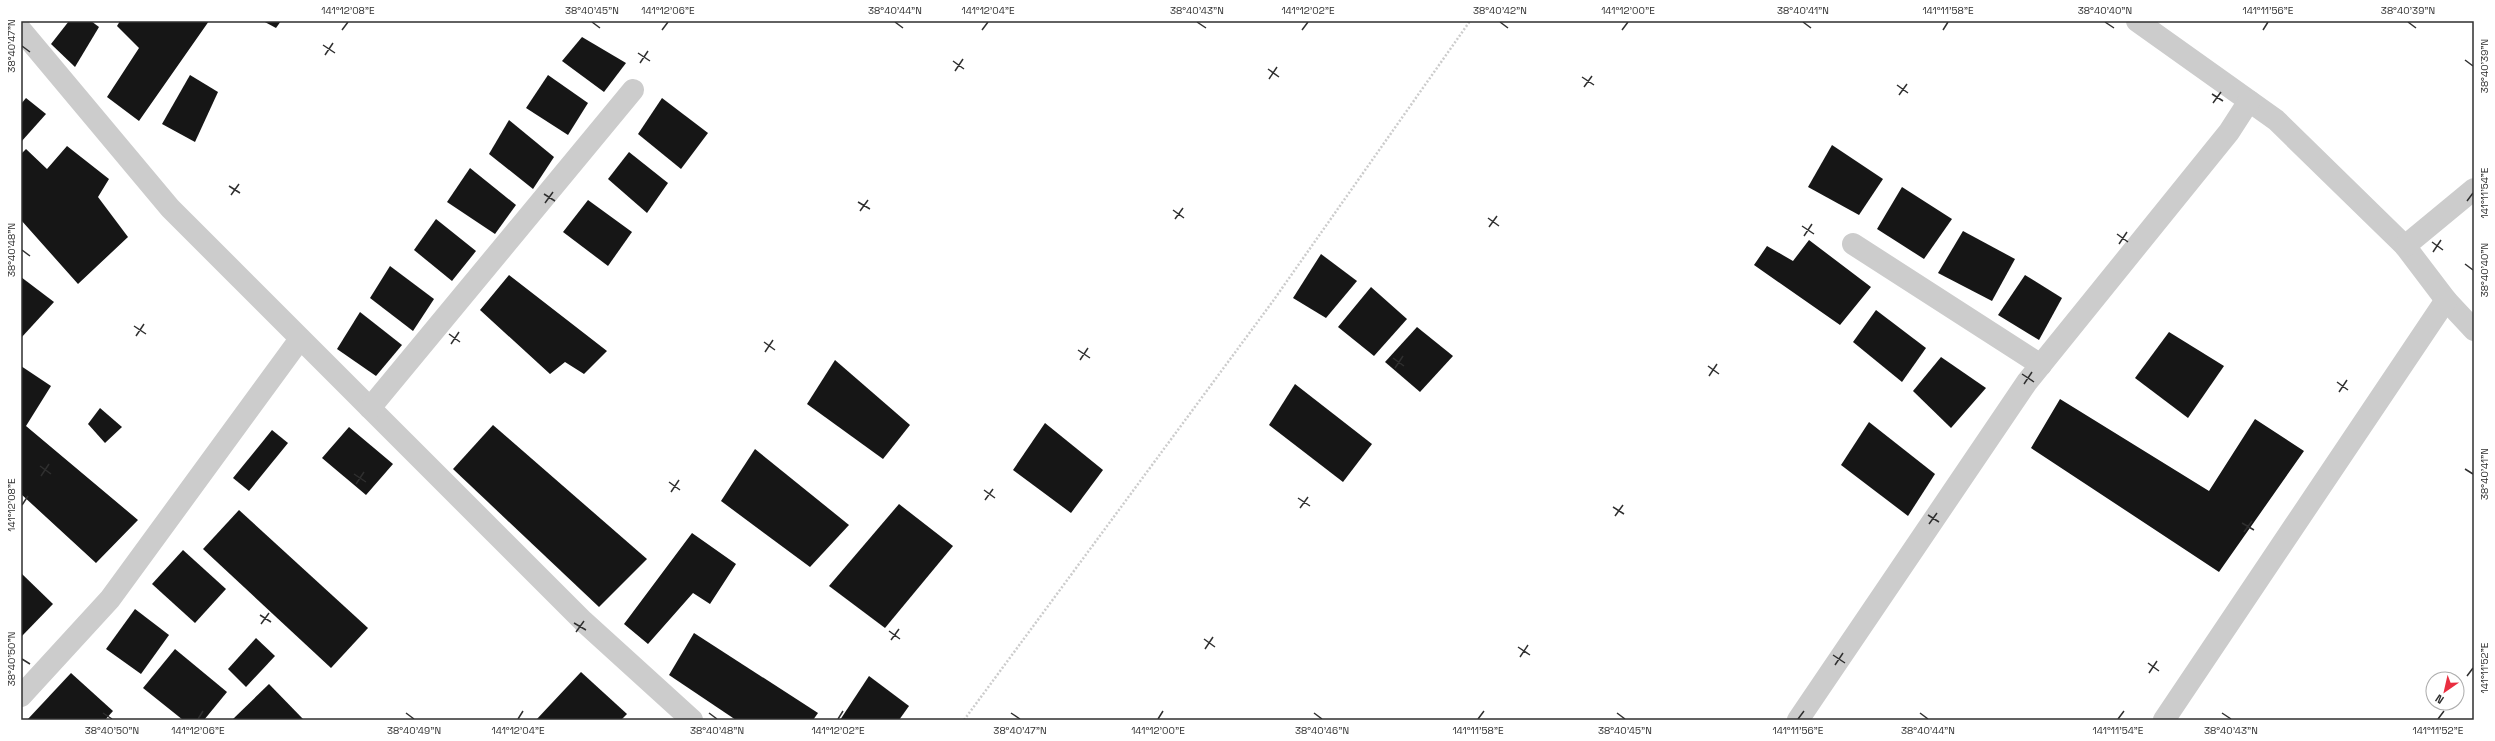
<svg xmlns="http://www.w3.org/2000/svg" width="2495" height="741" font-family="'Space Grotesk',sans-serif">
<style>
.building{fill:#161616}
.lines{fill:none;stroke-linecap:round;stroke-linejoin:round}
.path{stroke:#ccc;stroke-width:2.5;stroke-dasharray:2 2;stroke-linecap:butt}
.minor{stroke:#ccc;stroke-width:22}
.ticks{fill:none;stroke:#2f2f2f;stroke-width:1.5}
.neatline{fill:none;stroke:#2f2f2f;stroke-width:1.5}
.ticks-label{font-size:10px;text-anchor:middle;fill:#2f2f2f}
</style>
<rect width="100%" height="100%" fill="#fff"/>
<g class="building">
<polygon points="69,21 91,21 99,27 75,67 51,44"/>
<polygon points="120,21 209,21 139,121 107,97 139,48 117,26"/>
<polygon points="263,21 281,21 276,28"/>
<polygon points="582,37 626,63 604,92 562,61"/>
<polygon points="190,75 218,92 195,142 162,124"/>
<polygon points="548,75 588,103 568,135 526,108"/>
<polygon points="26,98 46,114 21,142 21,104"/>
<polygon points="662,98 708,133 681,169 638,134"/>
<polygon points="509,120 554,157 533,189 489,154"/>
<polygon points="1832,145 1883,179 1859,215 1808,187"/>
<polygon points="67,146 109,179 98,197 128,237 78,284 21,220 21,154 26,149 47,169"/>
<polygon points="629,152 668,183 647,213 608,179"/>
<polygon points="470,168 516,205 495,234 447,202"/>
<polygon points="1902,187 1952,219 1924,259 1877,229"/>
<polygon points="588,200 632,232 608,266 563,232"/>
<polygon points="436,219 476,251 452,281 414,250"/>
<polygon points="1963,231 2015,259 1992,301 1938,273"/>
<polygon points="1809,240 1871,287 1840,325 1754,265 1767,246 1793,261"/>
<polygon points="1321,254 1357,281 1326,318 1293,298"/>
<polygon points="390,266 434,299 413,331 370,298"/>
<polygon points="509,275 607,351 584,374 565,362 550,374 480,310"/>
<polygon points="2025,275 2062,298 2039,340 1998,315"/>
<polygon points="21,277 54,302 21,338"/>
<polygon points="1371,287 1407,319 1374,356 1338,327"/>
<polygon points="1876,310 1926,348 1902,382 1853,342"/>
<polygon points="360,312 402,345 376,376 337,349"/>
<polygon points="1417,327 1453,356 1420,392 1385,362"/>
<polygon points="2169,332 2224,366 2188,418 2135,378"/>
<polygon points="1941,357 1986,388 1951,428 1913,391"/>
<polygon points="835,360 910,425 883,459 807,404"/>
<polygon points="21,366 51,386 26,426 138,520 96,563 21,494"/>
<polygon points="1295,384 1372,444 1343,482 1269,425"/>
<polygon points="2060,399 2209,491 2255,419 2304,451 2219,572 2031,448"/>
<polygon points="100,408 122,427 105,443 88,424"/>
<polygon points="1869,422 1935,474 1908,516 1841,465"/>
<polygon points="1045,423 1103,470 1071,513 1013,470"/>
<polygon points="493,425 647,559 599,607 453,469"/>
<polygon points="349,427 393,464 366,495 322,458"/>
<polygon points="272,430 288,443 249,491 233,478"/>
<polygon points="755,449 849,525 810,567 721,501"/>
<polygon points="899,504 953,546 885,628 829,586"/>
<polygon points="239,510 368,628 331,668 203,549"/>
<polygon points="692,533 736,564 710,604 693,593 648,644 624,624"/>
<polygon points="183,550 226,589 195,623 152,584"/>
<polygon points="21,573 53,604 21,637"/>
<polygon points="135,609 169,635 141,674 106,649"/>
<polygon points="694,633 818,713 813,720 736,720 669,675"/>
<polygon points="256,638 275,656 246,687 228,669"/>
<polygon points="175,649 227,692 204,720 183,720 143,688"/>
<polygon points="581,672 627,714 621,720 536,720"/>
<polygon points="71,673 113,711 105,720 27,720"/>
<polygon points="869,676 909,706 899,720 840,720"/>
<polygon points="269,684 304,720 233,719"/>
</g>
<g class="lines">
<polyline class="path" points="964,720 1273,301 1470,21"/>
<g class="minor">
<polyline points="2137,21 2276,120 2405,246 2446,300 2474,330"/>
<polyline points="21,30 170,208 583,621 692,720"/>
<polyline points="1853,244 2041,365"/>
<polyline points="2405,246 2474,189"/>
<polyline points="370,408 633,90"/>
<polyline points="21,696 110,599 300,339"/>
<polyline points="1798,720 2027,382 2229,132 2249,101"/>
<polyline points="2164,720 2446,300"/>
</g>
</g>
<path class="ticks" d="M592 22 600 28M895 22 903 28M1197 22 1206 28M1500 22 1508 28M1803 22 1811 28M2105 22 2114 28M2408 22 2416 28M342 30 348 22M662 30 668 22M982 30 988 22M1302 30 1308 22M1622 30 1628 22M1943 30 1948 22M2263 30 2268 22M323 45 335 53M22 46 30 52M638 53 650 61M325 55 333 43M2465 60 2473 66M953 61 964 69M640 63 648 51M1268 69 1279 77M955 71 963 59M1582 77 1594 85M1269 79 1277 67M1897 85 1908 93M1584 87 1592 76M2212 94 2223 101M1899 95 1907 84M2213 103 2221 92M229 186 240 193M544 194 555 201M231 195 239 184M2467 201 2473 193M858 202 870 209M545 203 553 192M1173 210 1184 218M860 211 868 200M1488 218 1499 226M1175 219 1183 208M1802 226 1814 234M1489 227 1497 216M2117 234 2128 242M1804 236 1812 224M2432 242 2443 250M2119 244 2127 232M22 250 30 256M2433 252 2441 240M2465 264 2473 270M134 326 146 334M449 334 460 342M136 336 144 324M764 342 775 350M451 344 459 332M1078 350 1090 358M765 352 773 340M1393 358 1404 366M1080 360 1088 348M1708 366 1719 374M1395 368 1403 356M2022 374 2034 382M1709 376 1717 364M2337 382 2348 390M2024 384 2032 372M2339 392 2347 380M40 466 51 474M2465 469 2473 474M354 474 366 482M41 476 49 464M669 482 680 490M356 484 364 472M984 490 995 498M671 492 679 480M1298 498 1310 506M985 500 993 489M22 505 28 496M1613 507 1624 514M1300 508 1308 497M1928 515 1939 522M1615 516 1623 505M2242 523 2254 530M1929 524 1937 513M2244 532 2252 521M260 615 271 622M574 623 586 630M261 624 269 613M889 631 900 639M576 632 584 621M1204 639 1215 647M891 640 899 629M1518 647 1530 655M1205 649 1213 637M1833 655 1845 663M1520 657 1528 645M22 659 30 664M2148 663 2159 671M1835 665 1843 653M2149 673 2157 661M2467 676 2473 668M103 713 112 719M406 713 414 719M709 713 717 719M1011 713 1020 719M1314 713 1322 719M1617 713 1625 719M1920 713 1928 719M2222 713 2231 719M198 719 203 711M518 719 523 711M838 719 843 711M1158 719 1163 711M1478 719 1484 711M1798 719 1804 711M2118 719 2124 711M2438 719 2444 711"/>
<rect width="2495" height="741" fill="none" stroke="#ffffff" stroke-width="44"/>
<g transform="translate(2445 691) rotate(214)"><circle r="19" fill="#ffffff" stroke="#acacac"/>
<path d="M0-3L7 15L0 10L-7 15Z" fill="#e92e40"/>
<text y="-6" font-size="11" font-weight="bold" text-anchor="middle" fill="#2f2f2f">N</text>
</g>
<rect x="22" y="22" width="2451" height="697" class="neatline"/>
<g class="ticks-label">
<text x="348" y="14">141°12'08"E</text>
<text x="592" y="14">38°40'45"N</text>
<text x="668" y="14">141°12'06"E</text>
<text x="895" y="14">38°40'44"N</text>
<text x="988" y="14">141°12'04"E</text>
<text x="1197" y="14">38°40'43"N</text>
<text x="1308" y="14">141°12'02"E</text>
<text x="1500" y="14">38°40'42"N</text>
<text x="1628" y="14">141°12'00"E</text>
<text x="1803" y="14">38°40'41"N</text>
<text x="1948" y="14">141°11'58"E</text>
<text x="2105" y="14">38°40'40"N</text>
<text x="2268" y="14">141°11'56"E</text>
<text x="2408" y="14">38°40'39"N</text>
<text transform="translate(11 46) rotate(-90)" y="4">38°40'47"N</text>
<text transform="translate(2484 66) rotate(-90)" y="4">38°40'39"N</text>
<text transform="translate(2484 193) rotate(-90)" y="4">141°11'54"E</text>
<text transform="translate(11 250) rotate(-90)" y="4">38°40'48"N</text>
<text transform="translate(2484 270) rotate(-90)" y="4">38°40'40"N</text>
<text transform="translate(2484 474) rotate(-90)" y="4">38°40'41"N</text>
<text transform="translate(11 505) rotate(-90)" y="4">141°12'08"E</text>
<text transform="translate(11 659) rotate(-90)" y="4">38°40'50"N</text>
<text transform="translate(2484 668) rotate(-90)" y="4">141°11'52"E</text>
<text x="112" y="734">38°40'50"N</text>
<text x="198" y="734">141°12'06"E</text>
<text x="414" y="734">38°40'49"N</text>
<text x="518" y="734">141°12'04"E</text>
<text x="717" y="734">38°40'48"N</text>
<text x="838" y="734">141°12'02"E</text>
<text x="1020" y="734">38°40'47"N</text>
<text x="1158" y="734">141°12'00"E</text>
<text x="1322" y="734">38°40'46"N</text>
<text x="1478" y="734">141°11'58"E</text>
<text x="1625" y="734">38°40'45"N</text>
<text x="1798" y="734">141°11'56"E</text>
<text x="1928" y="734">38°40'44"N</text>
<text x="2118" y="734">141°11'54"E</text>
<text x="2231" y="734">38°40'43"N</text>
<text x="2438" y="734">141°11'52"E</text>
</g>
</svg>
